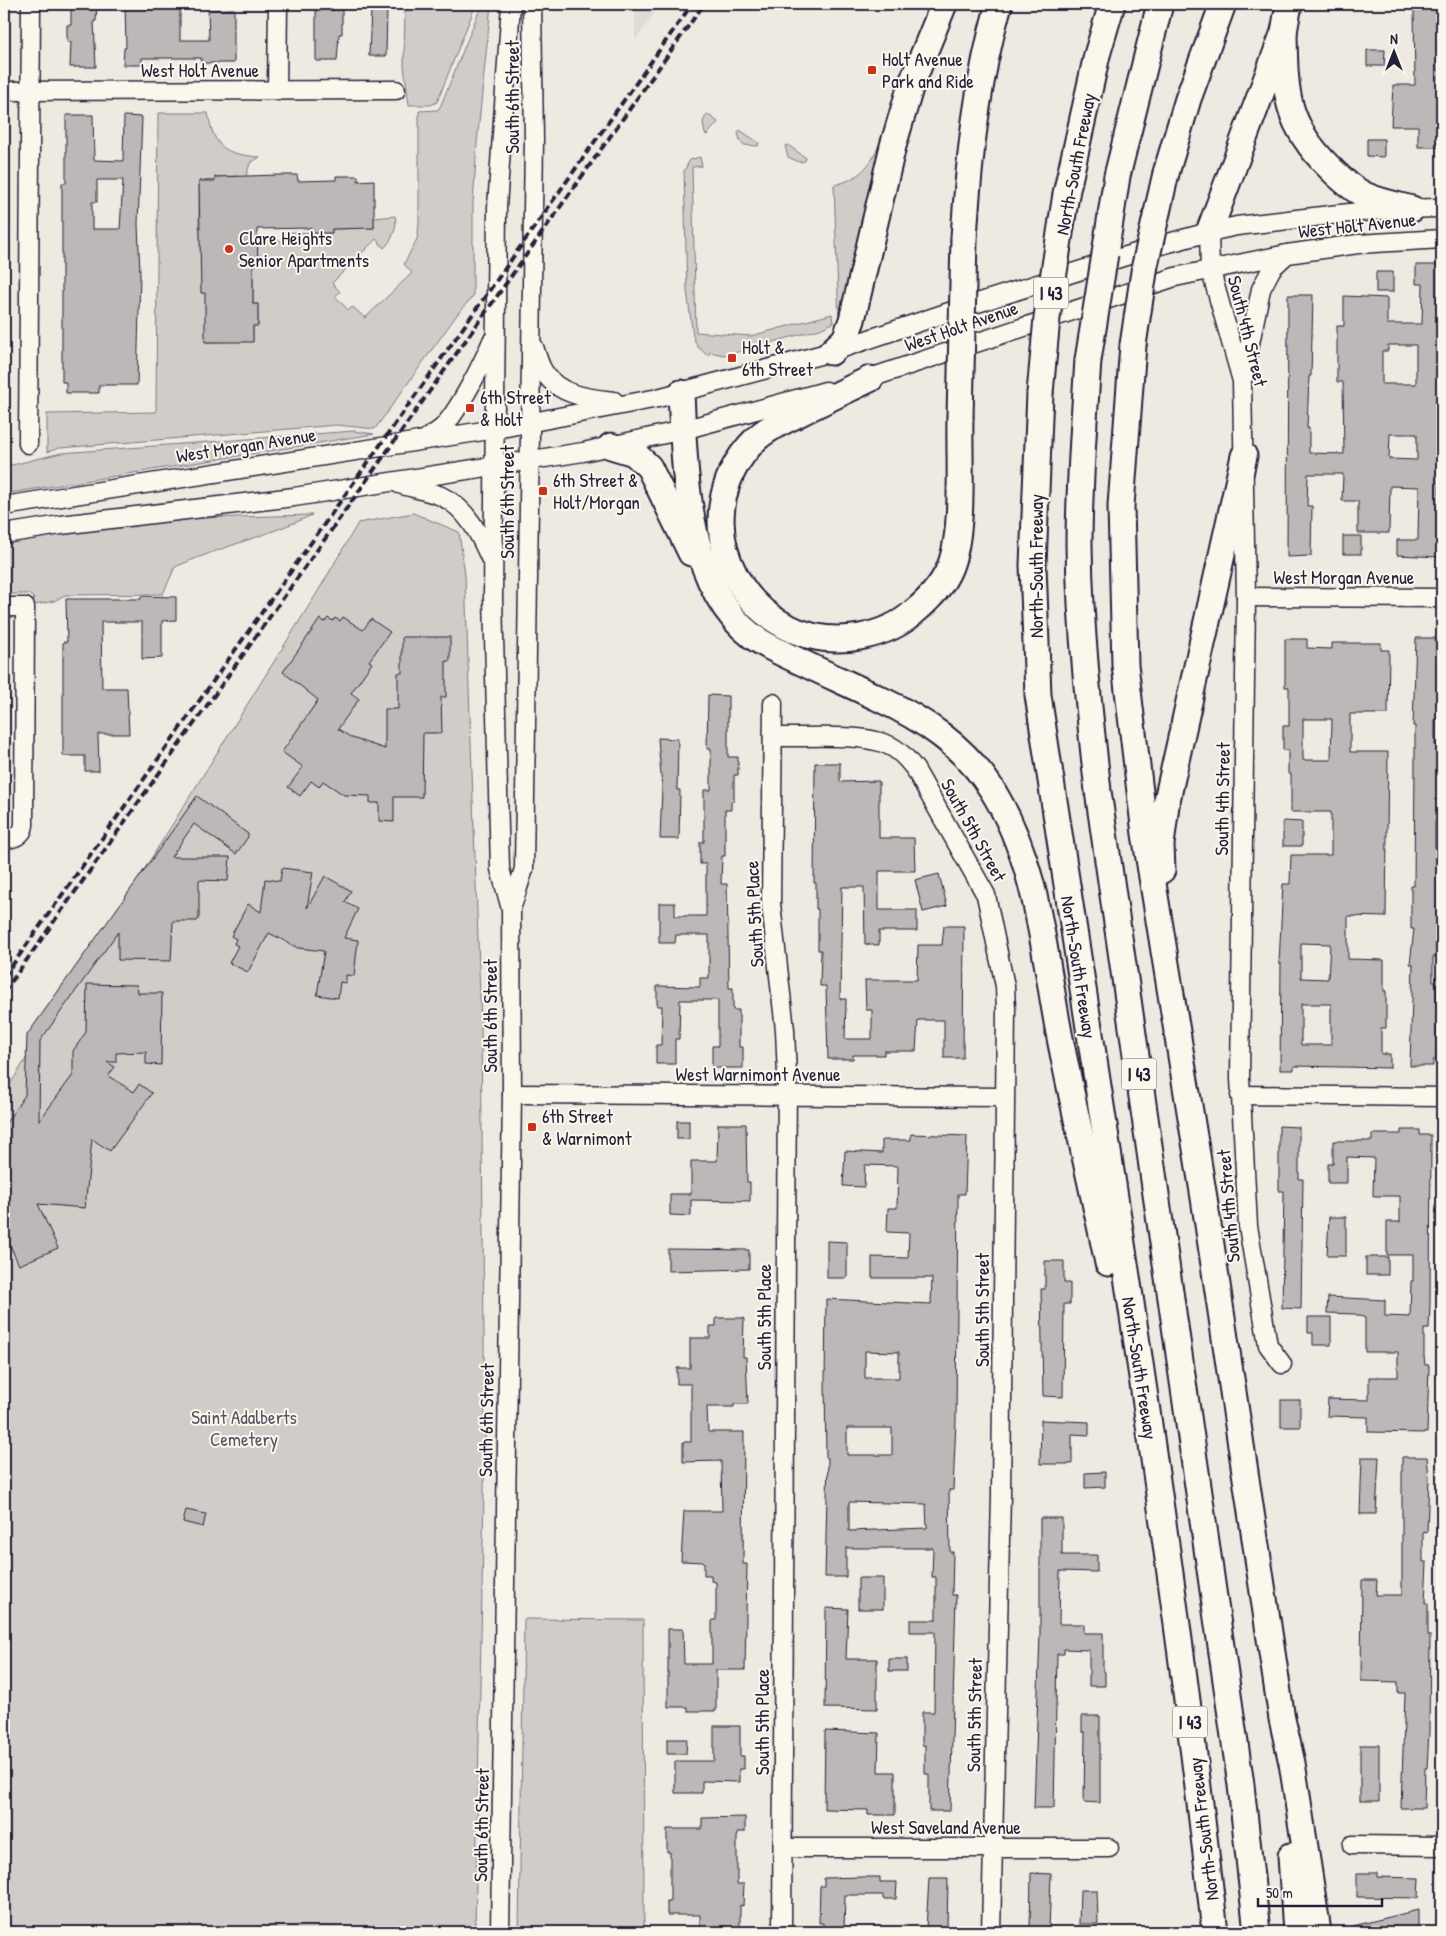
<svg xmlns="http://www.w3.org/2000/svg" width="1446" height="1936" font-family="'Patrick Hand',sans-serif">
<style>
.built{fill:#dfdbd5}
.green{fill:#d0cdc9;stroke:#797882}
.building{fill:#bcb8b8;stroke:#22223b;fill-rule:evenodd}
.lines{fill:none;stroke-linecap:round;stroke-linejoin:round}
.minor-casing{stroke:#22223b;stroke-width:21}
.highway-casing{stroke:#22223b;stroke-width:29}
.minor{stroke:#fbf7ec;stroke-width:18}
.highway{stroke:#fbf7ec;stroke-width:25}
.rail{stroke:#22223b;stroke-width:4;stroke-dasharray:8 4;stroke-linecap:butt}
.highway-bridge-casing{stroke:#22223b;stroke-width:29;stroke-linecap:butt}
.highway-bridge{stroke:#fbf7ec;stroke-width:25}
.poi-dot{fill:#c8321e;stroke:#fbf7ec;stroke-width:2}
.labels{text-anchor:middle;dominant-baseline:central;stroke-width:4;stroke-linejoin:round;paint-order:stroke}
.shield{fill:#fbf7ec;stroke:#636270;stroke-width:1}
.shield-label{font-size:18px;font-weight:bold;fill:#22223b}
.poi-label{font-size:19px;fill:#22223b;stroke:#fbf7ec;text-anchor:start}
.street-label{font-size:19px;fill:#22223b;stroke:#fbf7ec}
.park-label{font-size:19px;fill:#565566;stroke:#fbf7ec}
</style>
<rect width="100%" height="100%" fill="#eeeae2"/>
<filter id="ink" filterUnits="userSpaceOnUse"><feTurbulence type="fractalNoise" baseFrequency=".02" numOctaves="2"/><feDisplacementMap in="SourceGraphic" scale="10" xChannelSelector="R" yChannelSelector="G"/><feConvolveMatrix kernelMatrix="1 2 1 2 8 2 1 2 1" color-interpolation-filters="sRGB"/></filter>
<g filter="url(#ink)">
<polygon class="built" points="635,4 661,4 635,41"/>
<g class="green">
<polygon points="405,4 476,4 437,102 431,105 409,105 404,66"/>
<path d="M482 4H491L477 143 473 204V296L459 312 375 429 337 425 60 448 47 452V414L156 412 158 113H208C214 149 225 154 260 157L250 163 245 180 237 176 215 177V181H199V228L205 229 206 342 253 341V326L258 325V304H253V264H257V243L261 240 285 241 286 232 332 233V229L374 228V218L395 216C398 227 392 241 384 248L376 239 332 283 340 292 335 296 348 310 353 307 365 318 412 273 404 264 417 239 419 224V111L438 110 441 105Z"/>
<polygon points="707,114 718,122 707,135 705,134 703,122"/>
<polygon points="740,130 759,143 758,146 744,145 740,141 738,133"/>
<path d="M879 144 886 145 839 323 834 185C857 180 872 166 879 144Z"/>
<polygon points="788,145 806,158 805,161 799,162 788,157 785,146"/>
<polygon points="700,157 702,166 692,167 696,332 751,336 832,314 833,323 820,329 730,354 723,355 710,352 708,356 697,346 693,336 687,291 684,171 690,160"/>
<polygon points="354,431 374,434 4,494 4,467 61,453"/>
<polygon points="413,513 459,532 465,575 481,1024 485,1443 475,1932 4,1932 4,1094 320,588 358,523"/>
<path d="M312 515C267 536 220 547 175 567L163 594 65 595 54 601 35 605 33 597 28 594H4V543L62 534 201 518Z"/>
<polygon points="524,1619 643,1620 644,1932 519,1932"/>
</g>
<g class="building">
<polygon points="71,4 97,4 96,21 94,21 96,67 70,67 71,42 67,42 67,25 71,25"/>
<polygon points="125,4 142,4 142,9 180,9 180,40 209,40 208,10 234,9 234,63 201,63 201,58 142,58 142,65 123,65 124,48 126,48"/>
<polygon points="371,8 387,9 386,56 369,56"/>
<polygon points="1414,9 1442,9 1439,71 1442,71 1442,147 1418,147 1418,126 1391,126 1393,85 1415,85"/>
<polygon points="316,10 342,10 342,34 339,34 337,61 316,61"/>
<polygon points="1367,50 1385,50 1384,66 1367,66"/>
<path d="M66 115H93L94 160 123 161 124 116 142 117 138 224 140 274 137 385H99V393H66V382H62V183H66ZM97 180H123L120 229H92V202H97Z"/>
<polygon points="1367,139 1384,139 1384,157 1367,156"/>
<polygon points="280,175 297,175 298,181 336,180 336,176 358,176 358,181 374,180 374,228 332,229 332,233 311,233 311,228 257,229 258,264 253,264 253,304 258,304 258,326 253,326 253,342 205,342 205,293 201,293 199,181 215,181 215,177"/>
<path d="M1416 265H1442L1439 557 1397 555V540H1418L1419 487 1390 486 1389 533H1358V501H1342L1343 474H1308L1307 506H1312L1311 556 1287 557 1288 295H1313L1311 376H1309L1307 428H1309V453L1344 454 1343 382H1337V326H1344V296L1387 298V324H1422L1423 284H1416ZM1388 345H1416V384H1382V351H1388ZM1390 434H1417V460L1389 459Z"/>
<rect x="1376" y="272" width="17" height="20"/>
<rect x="1343" y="536" width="18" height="18"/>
<polygon points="141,596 176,597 176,620 162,621 162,658 142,659 142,622 101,622 102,688 127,688 129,734 98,734 99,771 85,771 85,756 63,756 63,642 67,642 66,599 141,599"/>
<polygon points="343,617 363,630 371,619 390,632 369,661 372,663 351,693 359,699 338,729 352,738 385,749 385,709 398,709 398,673 402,673 402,637 450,637 450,661 446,661 446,697 441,697 442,733 423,733 422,797 394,797 394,822 379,821 379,803 370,803 370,796 344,795 323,781 319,787 311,781 300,796 288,787 303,767 282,752 318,700 283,672 320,619 325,622 328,618 333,621 335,618 340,621"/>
<polygon points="1416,638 1436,638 1436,646 1439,646 1439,719 1435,719 1435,745 1439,745 1438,822 1435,822 1435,847 1438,847 1439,924 1436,924 1436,957 1433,957 1433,982 1436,982 1437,1016 1436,1060 1433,1060 1433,1066 1410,1066 1413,964 1410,964 1414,929 1411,929 1411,886 1414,886 1415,761 1415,726 1413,726"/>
<path d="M1285 639H1307V648L1332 649V643H1381V650H1389L1388 714H1350V752H1388L1386 917 1348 916V959L1384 960V991H1386V1028H1381V1054H1390V1068L1294 1066V1070H1280L1281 963H1279L1283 884H1290L1291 855H1331V812H1291V774H1288V750H1283V726H1289V687H1285ZM1303 719H1332L1331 760H1303ZM1301 943 1330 944 1328 979 1301 978ZM1301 1004H1331V1045H1301Z"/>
<polygon points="708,695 728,696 728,757 738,757 738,775 734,775 734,801 731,801 731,810 725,810 725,856 722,856 721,884 727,884 729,988 733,988 733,1010 739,1010 739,1047 743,1047 743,1068 712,1068 712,1046 718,1046 718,1000 680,1000 679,1039 675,1039 675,1064 656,1064 656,1045 661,1045 662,1006 657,1006 657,986 700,987 700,978 709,978 709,935 676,935 675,943 659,943 659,903 675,903 675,916 706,916 706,864 700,864 700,842 704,842 704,790 711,790 711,749 707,749"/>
<polygon points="658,738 678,739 677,790 680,790 679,839 660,839 662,788"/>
<polygon points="815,763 840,763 840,782 879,781 879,838 914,838 915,871 879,871 879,910 917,910 917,931 879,931 879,945 865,944 864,887 842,887 840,999 846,999 845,1039 872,1039 872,1010 866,1010 865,980 917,980 918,945 942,945 944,926 964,926 963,1058 944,1058 944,1020 918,1020 916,1051 884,1051 884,1055 853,1055 853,1059 828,1059 826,986 820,986 821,950 818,950 818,909 816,909 816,883 814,883"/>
<polygon points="197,796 248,834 248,837 236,854 194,824 171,857 230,857 228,881 199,880 199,918 197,921 173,921 171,961 118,960 118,932 40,1041 39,1121 73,1075 73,1051 86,1032 87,984 137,985 138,993 162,993 161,1065 146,1064 146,1052 116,1053 116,1062 107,1062 115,1067 108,1076 134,1092 139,1084 152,1093 110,1151 92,1139 85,1208 38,1204 58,1248 19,1265 9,1243 4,1239 4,1126 25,1095 27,1035"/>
<polygon points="1283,821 1302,822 1302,846 1283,846"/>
<polygon points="282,868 313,872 307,908 325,876 351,891 345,902 358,909 344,938 358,940 354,976 346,975 346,983 340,982 338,998 317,995 324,951 298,948 269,933 248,972 229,963 238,946 234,944 236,939 231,936 248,904 261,912 265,879 280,881"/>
<polygon points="939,874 947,906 923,912 915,880"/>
<rect x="677" y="1121" width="12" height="18"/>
<polygon points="718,1124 746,1124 747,1182 750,1182 750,1201 691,1200 691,1216 670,1215 670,1194 691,1194 691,1161 717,1161"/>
<polygon points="1279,1126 1299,1127 1299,1179 1303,1179 1301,1309 1282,1308 1284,1191 1279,1191"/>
<polygon points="1401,1130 1420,1130 1420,1135 1431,1135 1430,1304 1429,1329 1424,1329 1424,1356 1425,1365 1429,1365 1427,1433 1368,1432 1368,1417 1327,1416 1328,1399 1369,1400 1369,1377 1398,1377 1398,1352 1365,1352 1365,1318 1355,1314 1327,1313 1328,1297 1385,1300 1385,1316 1410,1317 1411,1281 1413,1281 1413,1255 1387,1255 1387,1222 1400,1222 1400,1196 1373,1196 1374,1158 1347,1157 1347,1183 1328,1183 1328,1164 1333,1164 1333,1141 1372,1141 1372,1134 1401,1134"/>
<path d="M911 1134 967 1136 965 1194H958L956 1420 953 1490H949L950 1552H953L952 1595H956L950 1811H929V1774H925V1745H922V1712H934L935 1632H910V1620H936V1577H932L933 1548H846V1577H825L828 1458H826L825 1383 826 1299 931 1304 932 1278H872V1257L908 1258 909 1233 887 1232 888 1208H897L898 1166 865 1165 864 1187 843 1186 845 1151 882 1153V1140H911ZM865 1351 899 1352V1378H865ZM847 1428H892V1455H847ZM849 1502 926 1504 927 1528 849 1531Z"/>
<polygon points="1329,1217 1346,1217 1346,1256 1327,1256"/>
<polygon points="827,1241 847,1242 847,1278 827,1278"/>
<polygon points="668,1249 749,1250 749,1269 668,1271"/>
<rect x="1366" y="1257" width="22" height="18"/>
<polygon points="1045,1261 1064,1261 1064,1283 1070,1283 1070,1304 1064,1304 1063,1397 1043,1396 1041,1289 1045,1289"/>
<polygon points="1308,1317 1331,1317 1331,1345 1313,1345 1313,1333 1308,1333"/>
<polygon points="716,1318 744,1318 743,1357 746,1357 748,1404 734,1404 734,1407 707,1407 708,1432 744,1432 743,1564 747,1564 745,1670 716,1670 716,1711 688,1711 688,1707 668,1707 668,1629 683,1629 684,1664 712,1664 712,1620 716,1620 716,1582 711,1581 711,1575 704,1575 704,1562 681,1561 684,1511 722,1511 721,1461 683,1462 683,1442 691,1442 691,1384 677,1384 677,1368 690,1368 690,1338 710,1338 710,1326 716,1326"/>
<rect x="1281" y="1400" width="19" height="27"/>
<polygon points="1041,1420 1089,1422 1089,1435 1072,1434 1072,1464 1040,1464"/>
<polygon points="1362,1457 1379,1457 1376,1514 1360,1514"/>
<polygon points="1402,1457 1427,1457 1429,1477 1427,1532 1423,1531 1423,1562 1427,1562 1425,1603 1428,1603 1428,1635 1430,1635 1429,1732 1427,1768 1425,1768 1424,1808 1401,1808 1405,1693 1398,1693 1398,1682 1361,1681 1362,1580 1377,1580 1376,1595 1402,1595"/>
<polygon points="1105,1472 1105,1487 1085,1488 1085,1473"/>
<polygon points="186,1510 206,1514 203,1527 183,1522"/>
<polygon points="1040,1518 1062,1518 1062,1555 1097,1555 1097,1572 1060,1571 1059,1624 1084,1624 1084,1633 1103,1633 1103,1672 1105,1672 1105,1686 1089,1686 1089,1650 1064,1649 1064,1654 1057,1654 1054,1808 1034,1808 1040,1633"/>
<rect x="858" y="1578" width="25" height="31"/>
<polygon points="826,1608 848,1609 846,1659 877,1659 877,1709 825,1708"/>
<rect x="889" y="1659" width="18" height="12"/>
<polygon points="1082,1716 1100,1716 1100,1803 1084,1802 1085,1732 1082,1732"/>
<polygon points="714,1726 740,1726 740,1756 744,1756 744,1769 739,1769 739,1782 702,1781 702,1793 675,1793 675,1761 714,1761"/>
<polygon points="825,1731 879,1733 878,1772 895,1772 895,1815 868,1815 868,1810 824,1809"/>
<polygon points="667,1739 687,1739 686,1754 667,1754"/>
<rect x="1360" y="1745" width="19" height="56"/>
<polygon points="745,1817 745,1832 738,1832 737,1838 737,1884 744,1884 743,1906 740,1905 740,1932 700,1932 700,1915 667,1915 667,1901 670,1901 670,1852 667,1852 667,1829 702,1829 702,1818"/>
<polygon points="1031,1873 1051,1874 1049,1931 1030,1931"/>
<polygon points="1357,1873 1377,1873 1377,1877 1419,1878 1418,1898 1357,1897"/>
<polygon points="862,1877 880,1877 880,1882 897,1882 896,1899 883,1899 883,1895 845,1895 844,1931 823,1930 823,1923 819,1923 820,1886 824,1886 824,1878"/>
<polygon points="929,1878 948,1878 947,1929 926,1929"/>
<polygon points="1080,1890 1097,1890 1098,1924 1079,1924"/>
<polygon points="1418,1910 1418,1932 1349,1932 1349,1927"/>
</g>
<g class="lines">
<g class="minor-casing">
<g id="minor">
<polyline points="4,91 396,90"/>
<polyline points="277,91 278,4"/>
<polyline points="1209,232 1210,268 1242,381 1246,597 1240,1078 1248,1226 1268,1345 1282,1364"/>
<path d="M534 347C537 355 539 365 544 372 559 396 589 398 614 401"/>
<polyline points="1243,378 1261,289 1272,268 1287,254"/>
<polyline points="858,382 1175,277 1287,254 1358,244 1442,239"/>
<path d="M427 438C432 435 439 431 443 427 459 410 483 363 492 341"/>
<polyline points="28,444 31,4"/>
<path d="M399 484C413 488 428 491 441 496 467 508 480 535 491 560"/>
<polyline points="4,506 496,429 658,398 831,352 952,311 1161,245 1209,232 1237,226 1339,214 1393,209 1442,208"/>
<polyline points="4,534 61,525 294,497 583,452 683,430 826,391"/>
<polyline points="1246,597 1442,598"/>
<path d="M4 607H25L24 825C23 835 14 839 4 839"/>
<polyline points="773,703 771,904 785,1030 787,1076 782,1932"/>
<path d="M773 737C805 738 858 733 886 744 899 749 907 759 915 769L986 895 1005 986 1006 1010 1001 1495 991 1932"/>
<polyline points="511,909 524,869 534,139 532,4"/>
<polyline points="512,1094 1004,1097"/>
<polyline points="1240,1095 1442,1097"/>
<polyline points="1352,1845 1442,1846"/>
<polyline points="783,1848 1109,1848"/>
<polyline points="500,1932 512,1094 511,909 500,869 493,597 497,207 511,4"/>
</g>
</g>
<g class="highway-casing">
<g id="highway">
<path d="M1284 32C1285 93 1285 124 1330 168 1341 179 1353 190 1367 196 1381 202 1397 205 1412 209"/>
<polyline points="1166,173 1188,99 1223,4"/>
<polyline points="1066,194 1097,55 1112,4"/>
<polyline points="1209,232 1284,32 1289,4"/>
<path d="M964 238C969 158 977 81 999 4"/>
<polyline points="1105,254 1117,176 1160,4"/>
<polyline points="1133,345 1121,506 1125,665 1145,834 1204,1198 1282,1719 1292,1763 1318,1932"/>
<polyline points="831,352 845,339 852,320 893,146 911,85 944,4"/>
<path d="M1088 360C1084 422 1079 484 1079 545 1080 628 1089 710 1098 791L1241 1785 1257 1932"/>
<path d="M870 379C847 390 824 401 802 412 787 420 768 427 756 439 674 520 748 657 860 637 880 633 899 626 914 612 930 599 946 581 952 561 964 524 959 458 960 418"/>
<path d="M681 393C685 470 685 584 752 636 767 647 786 655 803 663 828 675 853 686 878 698 923 719 964 746 991 788 1038 862 1043 949 1059 1033 1074 1110 1092 1186 1108 1263"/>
<path d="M1040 393 1033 565 1038 695C1100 1107 1169 1518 1215 1932"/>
<polyline points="611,446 634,453 649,467 691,553"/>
<polyline points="1162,870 1161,845 1166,805 1244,456"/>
<polyline points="1291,1856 1296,1932"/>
</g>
</g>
<use href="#minor" class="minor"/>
<use href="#highway" class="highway"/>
<g class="rail">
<polyline points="4,977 692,4"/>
<polyline points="4,992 704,4"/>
</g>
<g class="highway-bridge-casing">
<g id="highway-bridge">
<polyline points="1133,345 1145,265 1166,173"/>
<polyline points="1088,360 1105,254"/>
<polyline points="1040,393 1047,318 1066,194"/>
<polyline points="960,418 964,238"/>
</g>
</g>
<use href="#highway-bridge" class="highway-bridge"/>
</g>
</g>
<g class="poi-dot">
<rect x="867" y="65" width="10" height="10" rx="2.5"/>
<circle cx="229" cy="249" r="5"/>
<rect x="727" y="353" width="10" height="10" rx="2.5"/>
<rect x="465" y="403" width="10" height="10" rx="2.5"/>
<rect x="538" y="486" width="10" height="10" rx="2.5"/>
<rect x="527" y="1122" width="10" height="10" rx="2.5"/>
</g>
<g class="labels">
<g class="shield">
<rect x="1033.5" y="277.5" width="35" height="31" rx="4"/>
<rect x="1121.5" y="1058.5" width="35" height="31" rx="4"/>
<rect x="1172.5" y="1706.5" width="35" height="31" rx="4"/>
</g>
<g class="shield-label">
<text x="1051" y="293">I 43</text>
<text x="1139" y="1074">I 43</text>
<text x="1190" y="1722">I 43</text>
</g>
<g class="poi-label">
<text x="882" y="59">Holt Avenue<tspan x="882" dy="22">Park and Ride</tspan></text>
<text x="239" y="238">Clare Heights<tspan x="239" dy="22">Senior Apartments</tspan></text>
<text x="742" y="347">Holt &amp;<tspan x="742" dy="22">6th Street</tspan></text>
<text x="480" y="397">6th Street<tspan x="480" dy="22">&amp; Holt</tspan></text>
<text x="553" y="480">6th Street &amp;<tspan x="553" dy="22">Holt/Morgan</tspan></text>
<text x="542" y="1116">6th Street<tspan x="542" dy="22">&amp; Warnimont</tspan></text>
</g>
<g class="street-label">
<text x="200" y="70">West Holt Avenue</text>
<text transform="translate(512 97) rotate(-90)">South 6th Street</text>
<text transform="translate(1075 164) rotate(-79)">North-South Freeway</text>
<text transform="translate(1357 225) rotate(-6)">West Holt Avenue</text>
<text transform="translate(961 326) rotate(-19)">West Holt Avenue</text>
<text transform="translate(1248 331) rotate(76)">South 4th Street</text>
<text transform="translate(246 445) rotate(-9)">West Morgan Avenue</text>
<text transform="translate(507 502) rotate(-90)">South 6th Street</text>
<text transform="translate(1036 566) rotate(-90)">North-South Freeway</text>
<text x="1344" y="577">West Morgan Avenue</text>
<text transform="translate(1222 799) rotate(-89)">South 4th Street</text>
<text transform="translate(974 830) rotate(61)">South 5th Street</text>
<text transform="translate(754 914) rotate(-93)">South 5th Place</text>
<text transform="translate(1079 967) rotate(81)">North-South Freeway</text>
<text transform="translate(490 1016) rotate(-90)">South 6th Street</text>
<text x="758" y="1074">West Warnimont Avenue</text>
<text transform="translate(1228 1206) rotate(-95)">South 4th Street</text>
<text transform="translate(982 1310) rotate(-90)">South 5th Street</text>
<text transform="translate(764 1317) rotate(-90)">South 5th Place</text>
<text transform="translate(1140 1368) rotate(81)">North-South Freeway</text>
<text transform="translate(486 1420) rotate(-89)">South 6th Street</text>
<text transform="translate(974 1715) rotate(-89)">South 5th Street</text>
<text transform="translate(762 1722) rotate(-90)">South 5th Place</text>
<text transform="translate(481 1825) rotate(-89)">South 6th Street</text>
<text x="946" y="1827">West Saveland Avenue</text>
<text transform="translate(1203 1829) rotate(-97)">North-South Freeway</text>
</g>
<g class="park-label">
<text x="244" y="1417">Saint Adalberts<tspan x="244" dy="22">Cemetery</tspan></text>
</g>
</g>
<rect width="1446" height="1936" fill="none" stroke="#fbf7ec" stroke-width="20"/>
<rect x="10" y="10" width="1426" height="1916" fill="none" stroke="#22223b" stroke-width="2" filter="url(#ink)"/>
<g transform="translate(1394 52)" stroke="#fbf7ec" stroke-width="4" paint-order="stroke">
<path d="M0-4L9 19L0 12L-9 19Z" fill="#22223b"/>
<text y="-8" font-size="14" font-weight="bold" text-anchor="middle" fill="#22223b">N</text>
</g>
<path d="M1258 1898v8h124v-8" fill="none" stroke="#22223b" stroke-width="2.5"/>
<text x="1266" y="1898" font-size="15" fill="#22223b" stroke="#fbf7ec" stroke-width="4" paint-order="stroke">50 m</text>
</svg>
